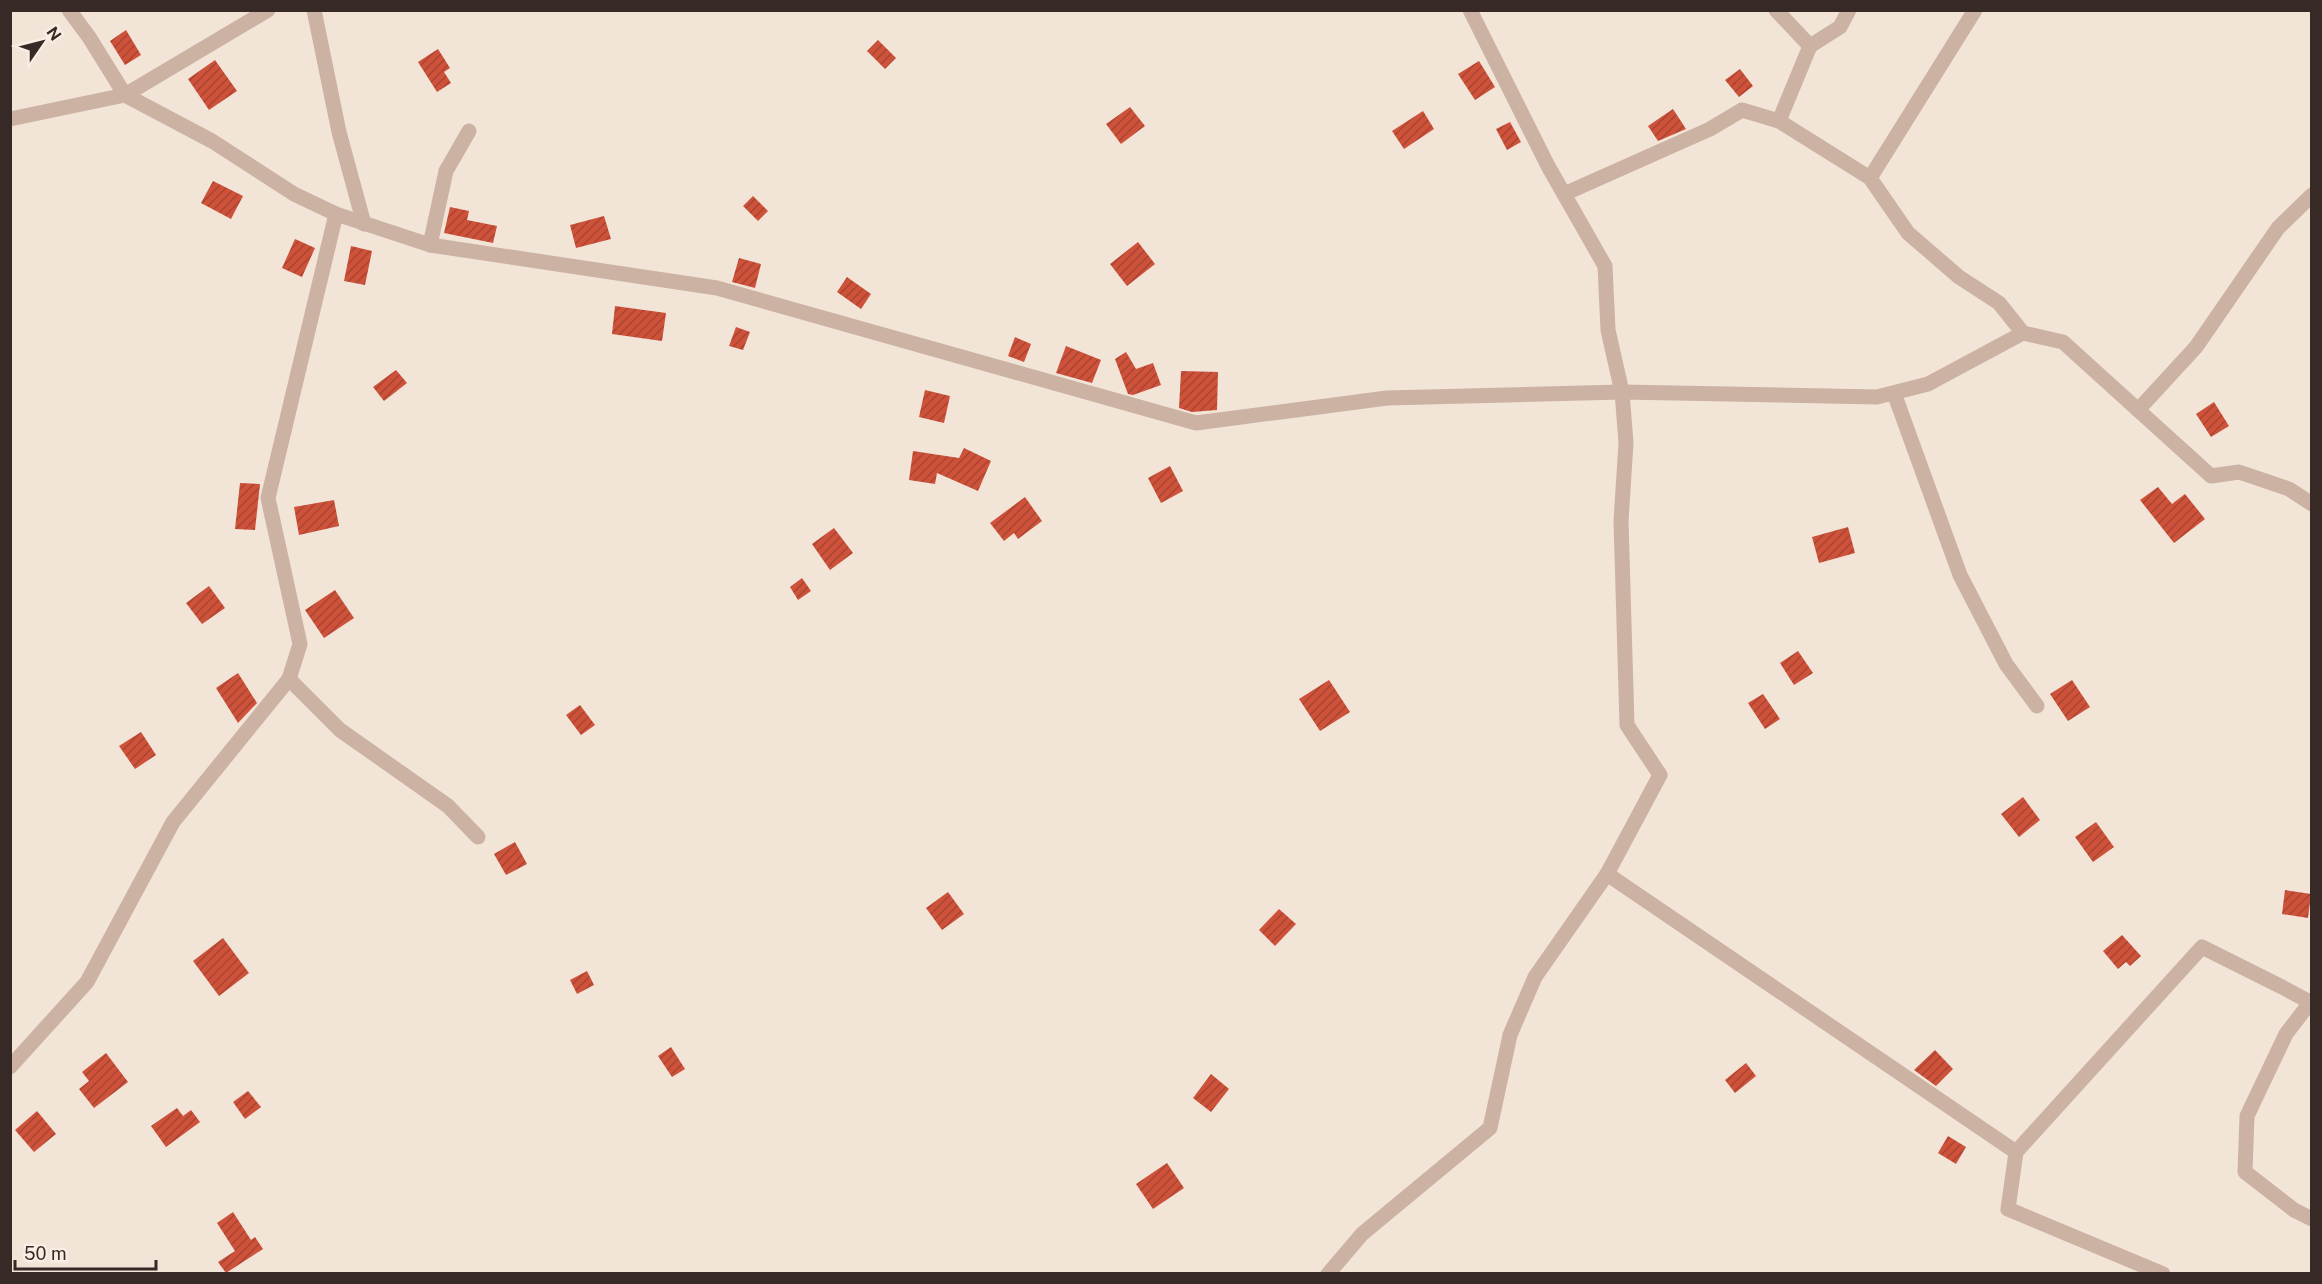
<svg xmlns="http://www.w3.org/2000/svg" width="2322" height="1284" font-family="'Public Sans',sans-serif">
<style>
.building{fill:url(#building-hatch)}
.lines{fill:none;stroke-linecap:round;stroke-linejoin:round}
.minor{stroke:#cbb2a3;stroke-width:15}
</style>
<defs>
<pattern id="building-hatch" width="6" height="6" patternUnits="userSpaceOnUse" patternTransform="scale(1.5)"><rect width="6" height="6" fill="#ce523a"/><path d="M-1 1l2-2M0 6l6-6M5 7l2-2" fill="none" stroke="#a84431"/></pattern>
</defs>
<rect width="100%" height="100%" fill="#f3e4d8"/>
<g class="building">
<polygon points="126,30 141,55 125,65 110,41"/>
<polygon points="878,40 896,58 885,69 867,51"/>
<polygon points="438,49 450,68 444,72 451,83 437,92 418,62"/>
<polygon points="215,60 237,91 209,110 188,79"/>
<polygon points="1479,61 1495,87 1475,100 1458,74"/>
<polygon points="1740,69 1753,86 1739,97 1725,80"/>
<polygon points="1130,107 1145,126 1121,144 1106,124"/>
<polygon points="1673,109 1686,129 1658,141 1648,126"/>
<polygon points="1423,111 1434,129 1404,149 1392,131"/>
<polygon points="1510,122 1521,142 1507,150 1496,129"/>
<polygon points="213,181 243,196 231,219 201,203"/>
<polygon points="753,196 768,211 758,221 743,206"/>
<polygon points="450,207 469,211 467,220 497,226 493,243 444,233"/>
<polygon points="604,216 611,239 576,248 570,225"/>
<polygon points="295,239 315,248 302,277 282,268"/>
<polygon points="1138,242 1155,264 1127,286 1110,264"/>
<polygon points="351,246 372,251 365,285 344,281"/>
<polygon points="739,258 761,264 755,288 732,282"/>
<polygon points="847,277 871,294 861,309 837,292"/>
<polygon points="615,306 666,313 662,341 612,334"/>
<polygon points="736,327 750,332 743,350 729,346"/>
<polygon points="1015,337 1031,344 1024,362 1008,356"/>
<polygon points="1066,346 1101,360 1092,383 1056,373"/>
<polygon points="1126,352 1136,369 1153,363 1161,385 1133,395 1128,394 1115,359"/>
<polygon points="396,370 407,383 384,401 373,387"/>
<polygon points="1181,371 1218,372 1217,410 1192,412 1179,408"/>
<polygon points="925,390 950,396 944,423 919,417"/>
<polygon points="2214,402 2229,426 2211,437 2196,414"/>
<polygon points="964,448 991,461 978,491 937,473 935,484 909,480 913,451 959,458"/>
<polygon points="1170,466 1183,491 1161,503 1148,478"/>
<polygon points="240,483 260,484 255,530 235,529"/>
<polygon points="2158,487 2172,504 2185,494 2205,519 2174,543 2140,500"/>
<polygon points="1025,497 1042,521 1018,539 1014,533 1004,541 990,523"/>
<polygon points="334,500 339,526 299,535 294,507"/>
<polygon points="1848,527 1855,553 1819,563 1812,537"/>
<polygon points="834,528 853,553 830,570 812,544"/>
<polygon points="802,578 811,591 798,600 790,587"/>
<polygon points="209,586 225,608 202,624 186,603"/>
<polygon points="335,590 354,618 324,638 305,610"/>
<polygon points="1798,651 1813,673 1794,685 1780,663"/>
<polygon points="238,673 257,703 238,723 216,688"/>
<polygon points="1329,680 1350,712 1320,731 1299,699"/>
<polygon points="2072,680 2090,707 2068,721 2050,694"/>
<polygon points="1763,694 1780,719 1765,729 1748,703"/>
<polygon points="580,705 595,725 581,735 566,715"/>
<polygon points="141,732 156,755 135,769 119,746"/>
<polygon points="2023,797 2040,820 2019,837 2001,814"/>
<polygon points="2096,822 2114,847 2093,862 2075,837"/>
<polygon points="515,842 527,864 506,875 494,854"/>
<polygon points="2285,890 2311,894 2308,918 2282,914"/>
<polygon points="948,892 964,914 942,930 926,908"/>
<polygon points="1279,909 1296,924 1275,946 1259,930"/>
<polygon points="2122,935 2141,956 2130,966 2126,962 2118,969 2103,951"/>
<polygon points="223,938 249,973 219,996 193,961"/>
<polygon points="587,971 594,985 577,994 570,980"/>
<polygon points="671,1047 685,1069 672,1077 658,1056"/>
<polygon points="1935,1050 1953,1069 1936,1086 1914,1070"/>
<polygon points="106,1053 128,1082 94,1108 79,1089 89,1081 82,1072"/>
<polygon points="1746,1063 1756,1076 1735,1093 1725,1080"/>
<polygon points="1211,1074 1229,1089 1211,1112 1193,1098"/>
<polygon points="248,1091 261,1107 245,1119 233,1102"/>
<polygon points="177,1108 183,1116 191,1110 200,1122 166,1147 151,1126"/>
<polygon points="37,1111 56,1134 34,1152 15,1130"/>
<polygon points="1948,1136 1966,1147 1956,1164 1938,1153"/>
<polygon points="1167,1163 1184,1188 1153,1209 1136,1184"/>
<polygon points="233,1212 251,1240 255,1237 263,1249 226,1273 218,1262 235,1251 217,1223"/>
</g>
<g class="lines">
<g class="minor">
<polyline points="69,10 89,37 125,95 212,141 294,194 336,214"/>
<polyline points="314,10 339,132 364,224"/>
<polyline points="1776,10 1810,46 1779,121"/>
<polyline points="1810,46 1840,27 1849,10"/>
<polyline points="10,119 125,95 268,10"/>
<polyline points="1870,178 1975,10"/>
<polyline points="1564,194 1710,129 1742,110 1779,121 1870,178 1908,233 1959,277 1999,303 2023,333"/>
<polyline points="430,245 446,171 469,131"/>
<polyline points="1894,393 1960,575 2006,664 2037,706"/>
<polyline points="2138,410 2196,347 2278,228 2312,195"/>
<polyline points="289,679 340,730 448,806 478,837"/>
<polyline points="1607,874 2016,1152 2008,1209 2163,1274"/>
<polyline points="2312,1000 2286,1034 2247,1116 2245,1172 2294,1210 2312,1219"/>
<polyline points="10,1067 87,982 173,822 289,679 300,644 268,498 336,214 430,245 717,288 1196,423 1387,398 1622,392 1877,397 1928,384 2023,333 2063,342 2211,476 2239,472 2289,489 2312,504"/>
<polyline points="2016,1152 2202,947 2282,987 2310,1002"/>
<polyline points="1328,1274 1362,1234 1490,1128 1510,1035 1535,977 1607,874 1660,775 1627,725 1621,521 1626,443 1622,392 1608,330 1605,266 1548,166 1470,10"/>
</g>
</g>
<rect width="2322" height="1284" fill="none" stroke="#362926" stroke-width="24"/>
<g transform="translate(42 42) rotate(55)" stroke="#faeee4" stroke-width="4.5" paint-order="stroke">
<path d="M0-4.5L10 22L0 15L-10 22Z" fill="#362926"/>
<text y="-9" font-size="16" font-weight="bold" text-anchor="middle" fill="#362926">N</text>
</g>
<path d="M15 1260v9h141v-9" fill="none" stroke="#362926" stroke-width="3"/>
<text x="24" y="1260" font-size="18" fill="#362926" stroke="#faeee4" stroke-width="4.5" paint-order="stroke">50 m</text>
</svg>
